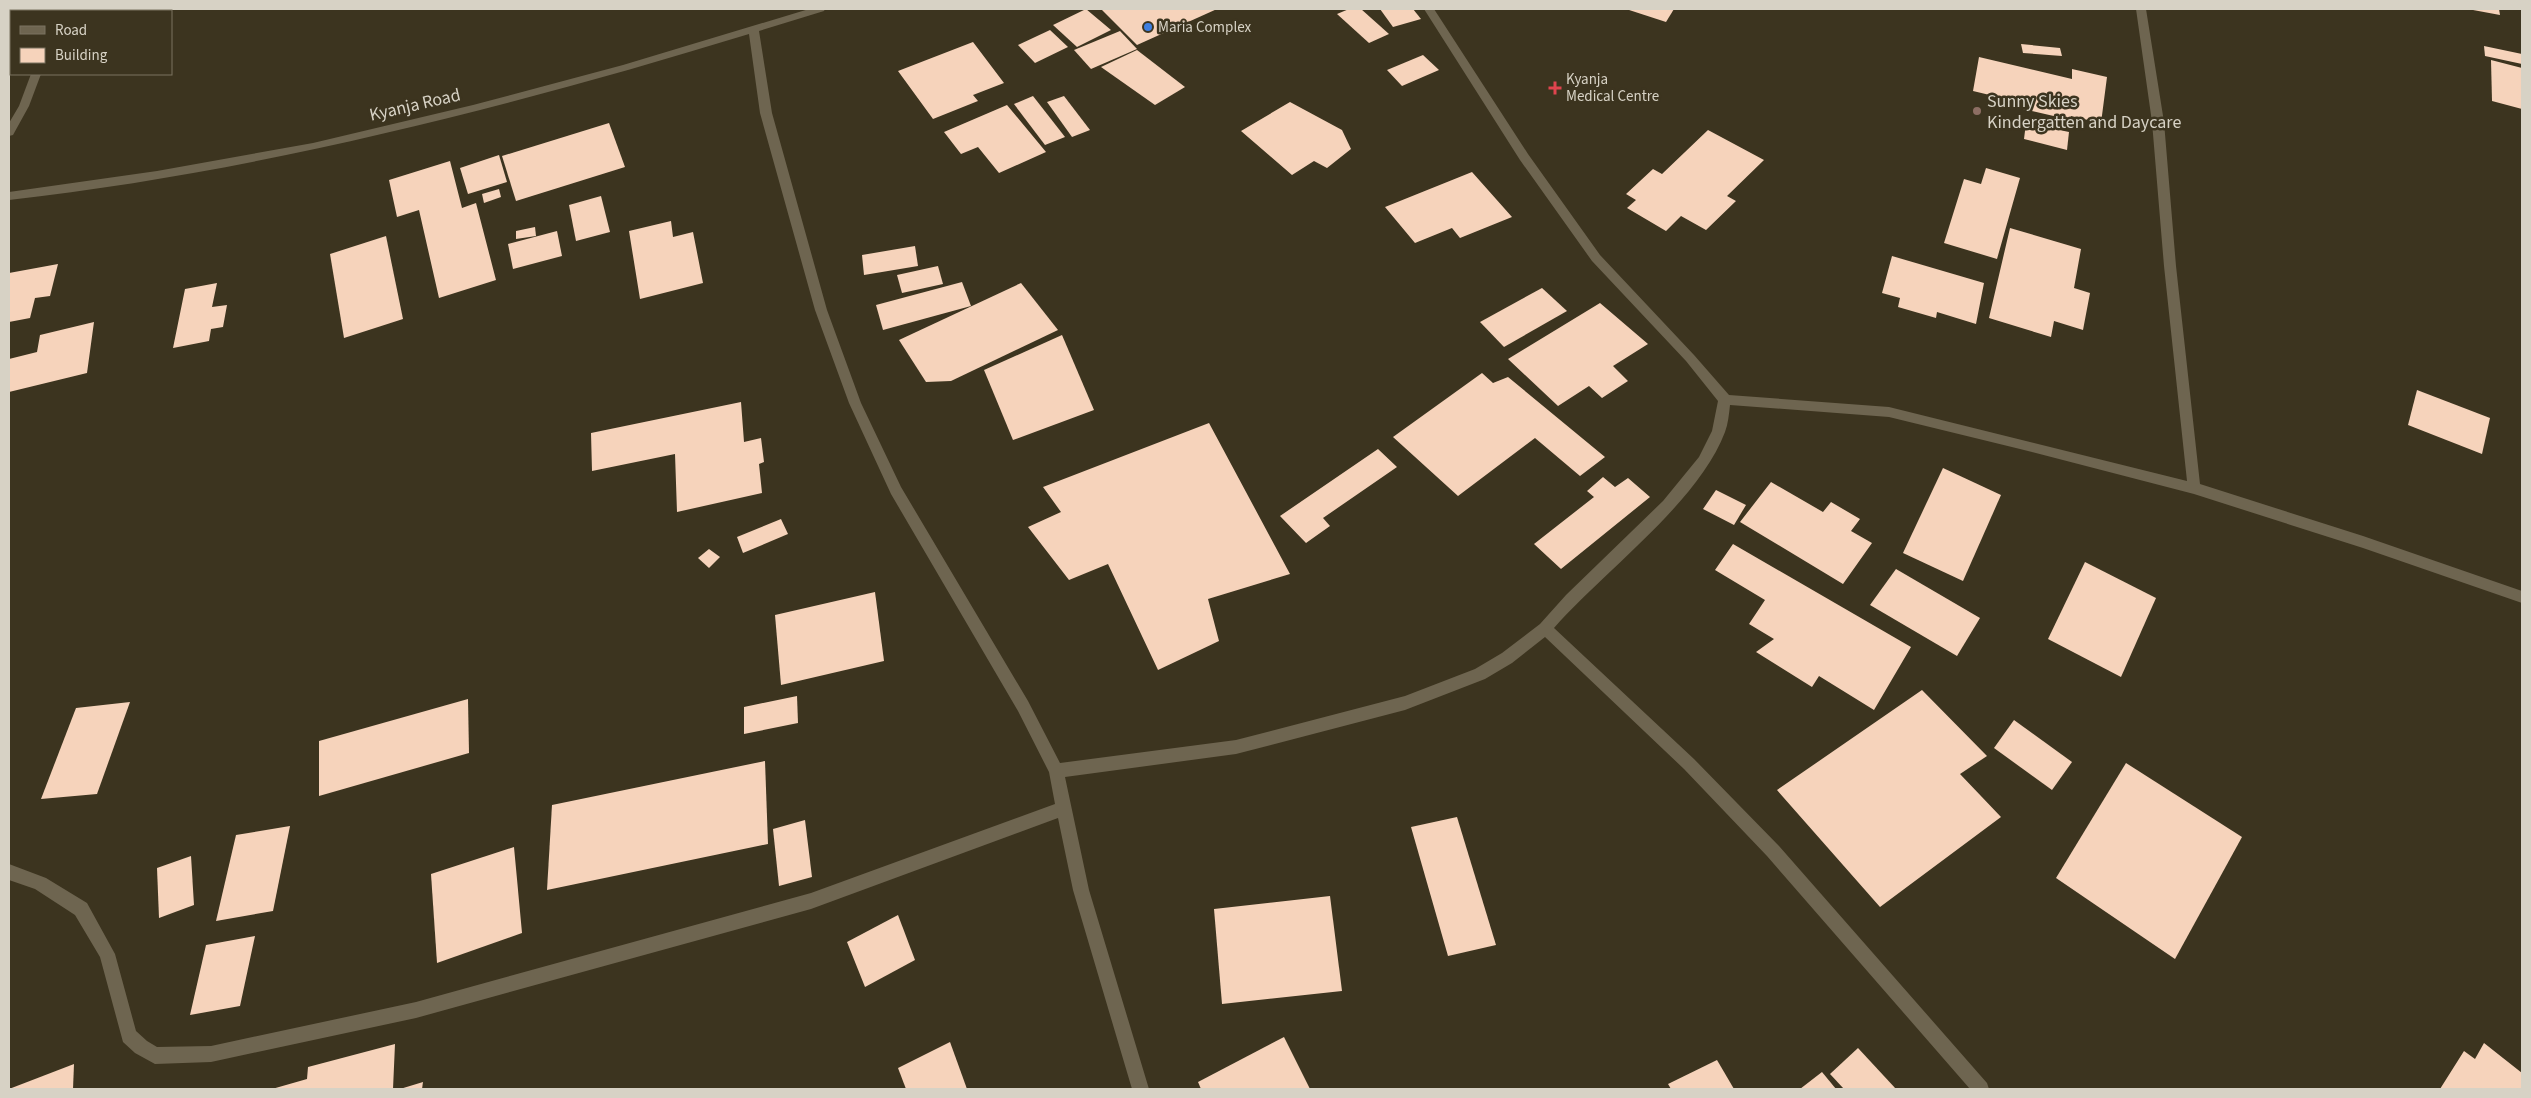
<svg xmlns="http://www.w3.org/2000/svg" width="2531" height="1098" font-family="'Source Sans 3',sans-serif">
<style>
.building{fill:#f6d3bb}
.lines{fill:none;stroke-linecap:round;stroke-linejoin:round}
.minor{fill:#6e6550;fill-rule:evenodd}
.shop-dot{fill:#3f7fe0;stroke:#3c341f;stroke-width:2}
.health-dot{fill:#e0444e;stroke:#3c341f;stroke-width:2}
.education-dot{fill:#8d6e63;stroke:#3c341f;stroke-width:2}
.labels{text-anchor:middle;dominant-baseline:central;stroke-width:5;stroke-linejoin:round;paint-order:stroke}
.far-poi-label{font-size:15px;fill:#d7d2c5;stroke:#3c341f;text-anchor:start}
.poi-label{font-size:18px;fill:#d7d2c5;stroke:#3c341f;text-anchor:start}
.street-label{font-size:18px;fill:#d7d2c5;stroke:#3c341f}
</style>
<rect width="100%" height="100%" fill="#3c341f"/>
<g class="building">
<polygon points="1086,9 1111,30 1077,47 1053,25"/>
<polygon points="1101,9 1217,9 1137,45"/>
<polygon points="1349,9 1361,9 1389,34 1369,43 1337,14"/>
<polygon points="1380,9 1413,9 1421,19 1393,27"/>
<polygon points="1626,9 1674,9 1666,22"/>
<polygon points="2473,9 2499,9 2500,15 2473,10"/>
<polygon points="1050,30 1068,47 1035,63 1018,45"/>
<polygon points="1120,31 1137,49 1091,69 1074,50"/>
<polygon points="973,42 1004,83 973,95 978,101 933,119 898,71"/>
<polygon points="2021,44 2060,48 2062,56 2023,53"/>
<polygon points="2484,46 2522,54 2522,64 2485,56"/>
<polygon points="1137,50 1185,87 1155,105 1101,67"/>
<polygon points="1423,55 1439,70 1402,86 1387,70"/>
<polygon points="1979,57 2072,79 2072,69 2107,77 2101,123 2071,116 2071,120 1997,103 1998,97 1973,91"/>
<polygon points="2491,60 2522,68 2522,109 2492,101"/>
<polygon points="1033,96 1065,137 1045,145 1014,104"/>
<polygon points="1064,96 1090,130 1072,137 1047,102"/>
<polygon points="1290,102 1342,130 1351,149 1327,168 1314,161 1292,175 1241,131"/>
<polygon points="1007,105 1046,152 999,173 978,147 961,154 944,132"/>
<polygon points="609,123 625,167 516,201 502,156"/>
<polygon points="2026,123 2069,132 2067,150 2024,139"/>
<polygon points="1708,130 1764,160 1727,196 1736,201 1706,230 1681,216 1666,231 1627,208 1636,200 1626,194 1653,169 1662,174"/>
<polygon points="499,155 507,182 468,194 460,168"/>
<polygon points="450,161 462,208 476,203 496,280 439,298 419,210 397,217 389,180"/>
<polygon points="1986,168 2020,178 1997,259 1944,243 1964,179 1981,184"/>
<polygon points="1472,172 1512,217 1460,238 1452,228 1415,243 1385,207"/>
<polygon points="499,189 501,197 484,203 482,194"/>
<polygon points="601,196 610,232 576,241 569,205"/>
<polygon points="671,221 673,237 693,232 703,283 640,299 629,231"/>
<polygon points="535,227 536,236 516,239 516,231"/>
<polygon points="2010,228 2081,249 2074,288 2090,293 2083,330 2054,321 2051,337 1989,318"/>
<polygon points="557,231 562,256 513,269 508,244"/>
<polygon points="386,236 403,319 344,338 330,254"/>
<polygon points="915,246 918,266 864,275 862,255"/>
<polygon points="1892,256 1984,283 1976,324 1937,312 1936,318 1898,307 1900,298 1882,293"/>
<polygon points="58,264 50,296 35,298 30,318 9,322 9,273"/>
<polygon points="938,266 943,284 902,293 897,275"/>
<polygon points="962,282 971,306 883,330 876,305"/>
<polygon points="217,283 212,307 227,305 223,327 211,329 209,341 173,348 185,289"/>
<polygon points="1021,283 1058,330 951,381 926,382 899,340"/>
<polygon points="1542,288 1567,311 1504,347 1480,322"/>
<polygon points="1600,303 1648,344 1613,366 1628,381 1602,398 1589,386 1558,406 1508,359"/>
<polygon points="94,322 87,373 9,392 9,359 37,352 40,335"/>
<polygon points="1062,335 1094,410 1013,440 984,370"/>
<polygon points="1482,373 1493,383 1508,377 1605,457 1580,476 1535,438 1458,496 1393,437"/>
<polygon points="2417,390 2490,418 2482,454 2408,425"/>
<polygon points="741,402 744,442 761,438 764,462 759,464 762,493 677,512 675,454 592,471 591,433"/>
<polygon points="1209,423 1290,574 1208,599 1219,641 1158,670 1108,564 1069,580 1028,527 1061,512 1043,487"/>
<polygon points="1378,449 1397,467 1323,518 1330,526 1306,543 1280,516"/>
<polygon points="1943,468 2001,495 1963,581 1903,553"/>
<polygon points="1603,477 1615,487 1628,478 1650,497 1561,569 1534,544 1594,497 1587,491"/>
<polygon points="1771,482 1823,512 1831,502 1860,519 1851,531 1872,543 1843,584 1740,522"/>
<polygon points="1716,490 1746,505 1734,525 1703,509"/>
<polygon points="781,519 788,534 743,553 737,537"/>
<polygon points="1733,544 1911,647 1874,710 1819,676 1812,687 1756,652 1774,639 1749,624 1765,600 1715,570"/>
<polygon points="709,549 720,557 709,568 698,558"/>
<polygon points="2085,562 2156,598 2121,677 2048,639"/>
<polygon points="1896,569 1980,618 1957,656 1870,605"/>
<polygon points="875,592 884,661 781,685 775,615"/>
<polygon points="1922,690 1987,756 1960,774 2001,817 1880,907 1777,790"/>
<polygon points="797,696 798,723 744,734 744,707"/>
<polygon points="468,699 469,753 319,796 319,741"/>
<polygon points="130,702 97,794 41,799 76,708"/>
<polygon points="2014,720 2072,762 2052,790 1994,748"/>
<polygon points="765,761 768,844 547,890 552,805"/>
<polygon points="2126,763 2242,837 2175,959 2056,878"/>
<polygon points="1457,817 1496,945 1448,956 1411,827"/>
<polygon points="805,820 812,877 779,886 773,829"/>
<polygon points="290,826 273,911 216,921 236,835"/>
<polygon points="514,847 522,933 437,963 431,874"/>
<polygon points="191,856 194,905 159,918 157,868"/>
<polygon points="1330,896 1342,991 1222,1004 1214,909"/>
<polygon points="898,915 915,960 865,987 847,942"/>
<polygon points="255,936 240,1006 190,1015 206,945"/>
<polygon points="1284,1037 1310,1089 1201,1089 1198,1082"/>
<polygon points="950,1042 967,1089 906,1089 898,1068"/>
<polygon points="2484,1043 2522,1073 2522,1089 2440,1089 2464,1051 2475,1059"/>
<polygon points="395,1044 393,1089 272,1089 307,1079 308,1067"/>
<polygon points="1858,1048 1896,1089 1844,1089 1830,1074"/>
<polygon points="1717,1060 1734,1089 1671,1089 1668,1084"/>
<polygon points="74,1064 73,1089 9,1089"/>
<polygon points="1822,1072 1836,1089 1800,1089"/>
<polygon points="423,1082 422,1089 400,1089"/>
</g>
<g class="lines">
<g class="minor">
<polygon points="22,9 32,9 33,11 23,11"/>
<path d="M809 9H825L824 11 759 31 772 113 827 310 861 403 901 487 1028 701 1060 763 1236 740 1405 696 1475 669 1502 653 1540 624 1566 595 1663 501 1699 457 1712 431 1718 401 1686 361 1592 261 1520 160 1424 9H1434L1528 154 1600 255 1694 355 1729 395 1889 407 2187 481 2164 266 2152 122 2136 9H2146L2164 122 2176 266 2200 484 2363 536 2522 591V603L2363 548 2194 494 2020 449 1889 417 1730 405C1729 414 1728 424 1725 432 1698 503 1605 570 1554 628L1694 759 1779 846 1987 1083 1989 1089H1970L1767 856 1684 769 1545 637 1512 663 1485 679 1405 710 1236 754 1065 777 1089 890 1149 1089H1132L1073 890 1058 818 811 909 416 1018 211 1062 155 1064 135 1053 123 1042 100 957 75 915 35 889 9 880V864L46 878 87 903 115 954 136 1031 147 1041 157 1047 211 1046 416 1002 811 893 1055 804 1049 772 1018 711 891 494 849 403 815 310 760 113 749 34C507 108 261 171 9 200V192L157 171 313 143 473 105 623 65Z"/>
<polygon points="31,74 41,74 29,106 13,135 9,136 9,123 19,106"/>
</g>
</g>
<circle class="shop-dot" cx="1148" cy="27" r="5"/>
<path class="health-dot" d="M1552.5 80.5h5v5h5v5h-5v5h-5v-5h-5v-5h5z"/>
<circle class="education-dot" cx="1977" cy="111" r="5"/>
<g class="labels">
<g class="far-poi-label">
<text x="1158" y="27">Maria Complex</text>
<text x="1566" y="79">Kyanja<tspan x="1566" dy="17">Medical Centre</tspan></text>
</g>
<g class="poi-label">
<text x="1987" y="101">Sunny Skies<tspan x="1987" dy="21">Kindergatten and Daycare</tspan></text>
</g>
<g class="street-label">
<text transform="translate(415 105) rotate(-13)">Kyanja Road</text>
</g>
</g>
<rect width="2531" height="1098" fill="none" stroke="#d7d2c5" stroke-width="20"/>
<rect x="10" y="10" width="162" height="65" fill="#3c341f" stroke="#7a7361"/>
<rect x="20" y="26" width="25" height="8" fill="#6e6550" stroke="#7a7361"/>
<text x="55" y="35" font-size="15" fill="#d7d2c5">Road</text>
<rect x="20" y="48" width="25" height="15" fill="#f6d3bb" stroke="#7a7361"/>
<text x="55" y="60" font-size="15" fill="#d7d2c5">Building</text>
</svg>
